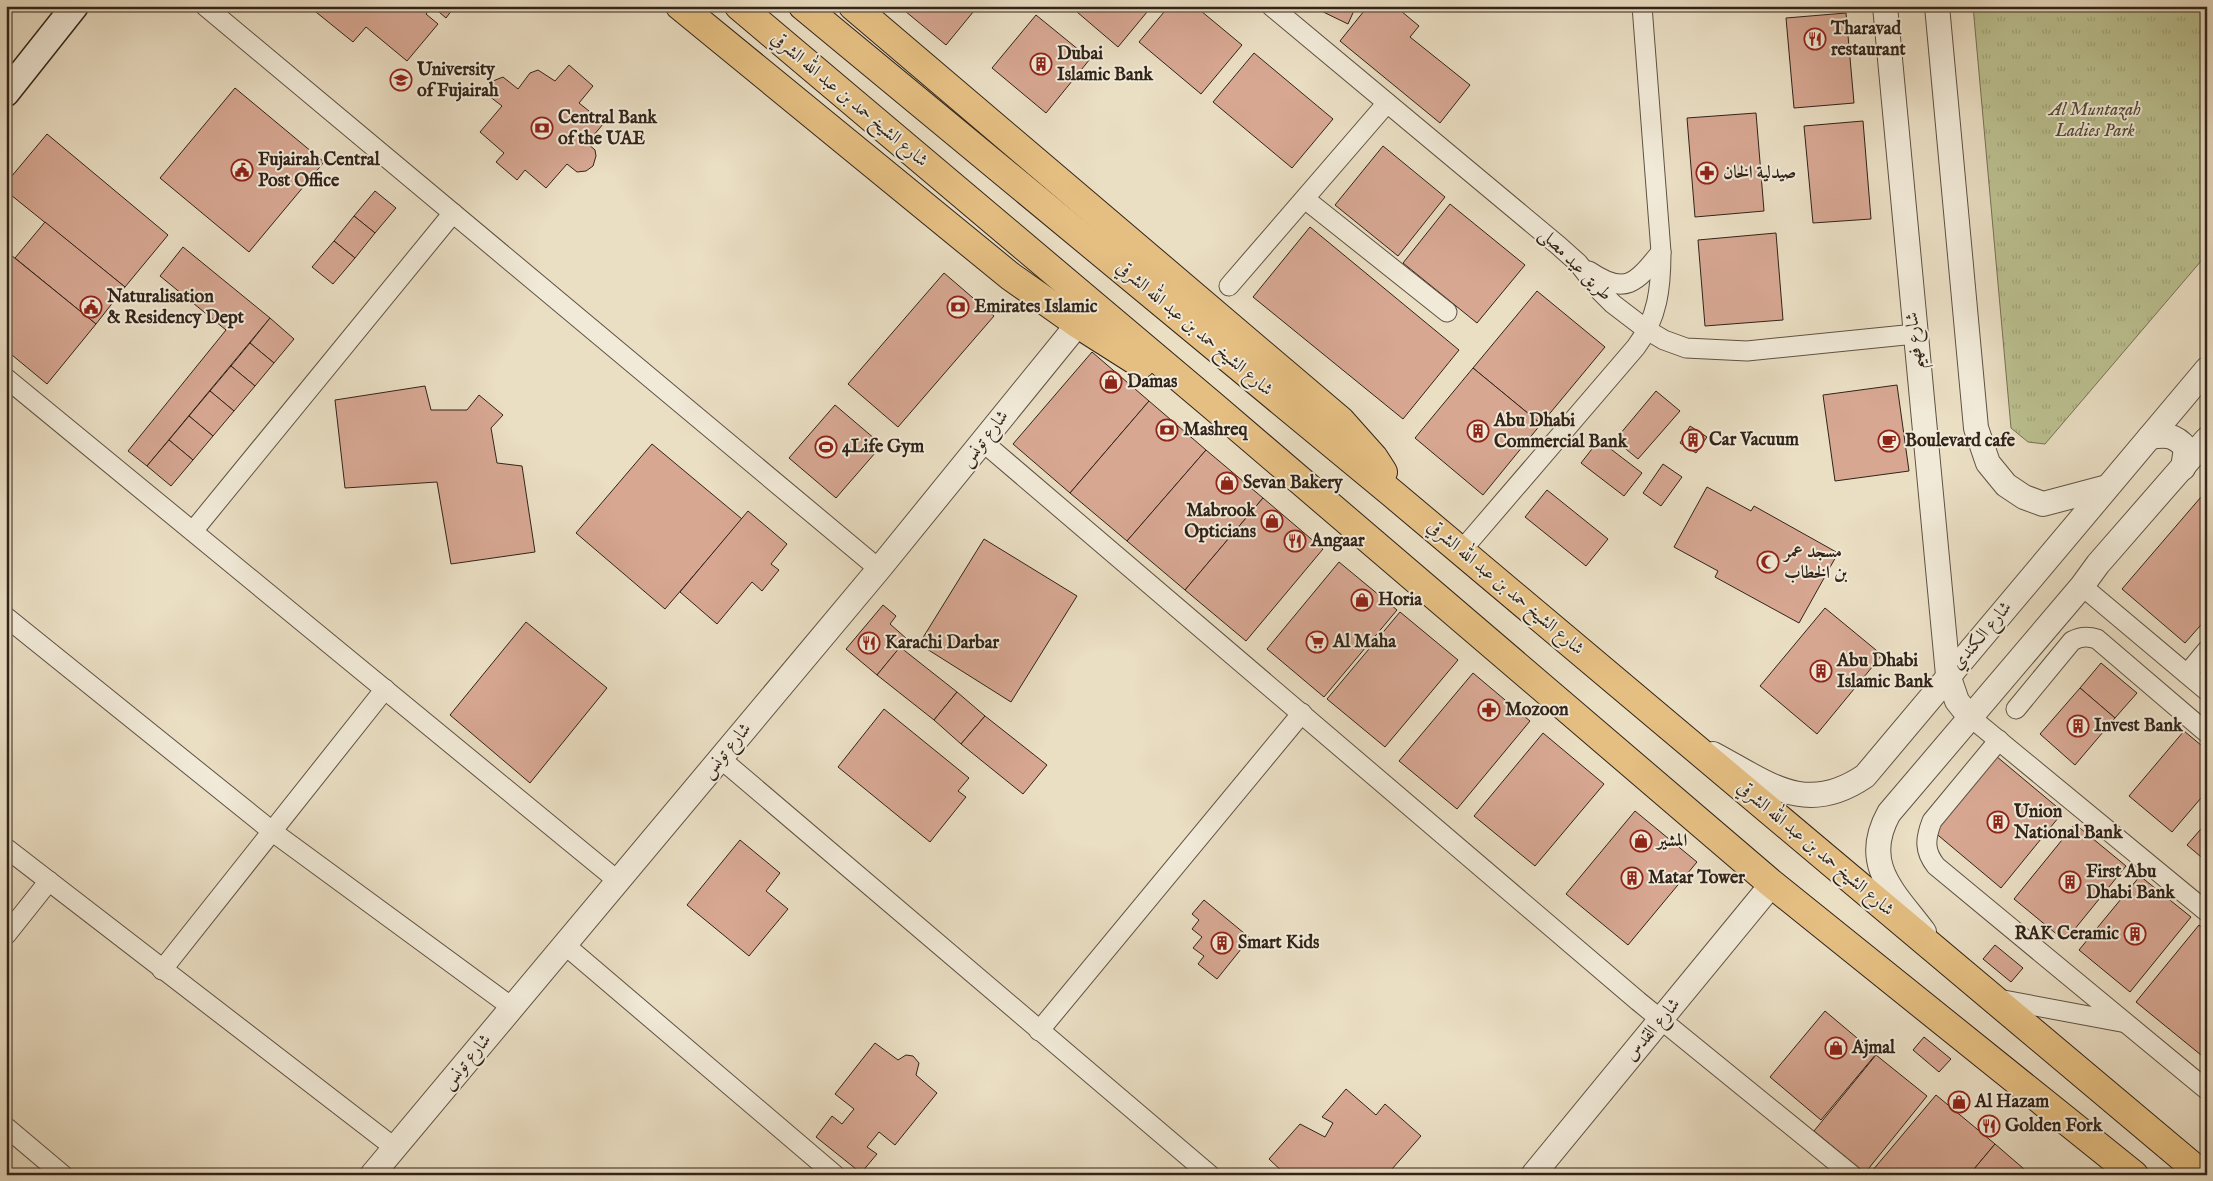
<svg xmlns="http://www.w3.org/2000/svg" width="2213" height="1181" font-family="'IM FELL English',Amiri,serif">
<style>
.park{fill:url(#park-tufts);stroke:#767254}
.building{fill:#d7a792;stroke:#312319}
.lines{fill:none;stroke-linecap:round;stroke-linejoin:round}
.minor-casing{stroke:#5f5244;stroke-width:21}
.tertiary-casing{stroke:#5f5244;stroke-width:26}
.secondary-casing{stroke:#312319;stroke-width:29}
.trunk-casing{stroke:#312319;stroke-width:30}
.minor{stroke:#f1ead8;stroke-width:19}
.tertiary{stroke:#f1ead8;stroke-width:24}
.secondary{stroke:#f1ead8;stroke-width:26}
.trunk{stroke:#e5bf82;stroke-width:28}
.labels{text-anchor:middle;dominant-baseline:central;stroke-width:4;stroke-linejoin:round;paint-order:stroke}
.poi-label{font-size:18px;font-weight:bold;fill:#312319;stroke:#f1ead8;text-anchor:start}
.street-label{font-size:18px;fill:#312319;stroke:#f1ead8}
.park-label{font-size:18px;font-style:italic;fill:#544a37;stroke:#f1ead8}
</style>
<defs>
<pattern id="park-tufts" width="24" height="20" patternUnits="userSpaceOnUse" patternTransform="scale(1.25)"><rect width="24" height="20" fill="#bbc090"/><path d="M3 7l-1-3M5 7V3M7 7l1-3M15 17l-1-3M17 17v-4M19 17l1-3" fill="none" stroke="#a1a57c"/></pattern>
</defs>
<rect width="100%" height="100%" fill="#eadec3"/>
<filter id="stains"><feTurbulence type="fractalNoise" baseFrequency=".004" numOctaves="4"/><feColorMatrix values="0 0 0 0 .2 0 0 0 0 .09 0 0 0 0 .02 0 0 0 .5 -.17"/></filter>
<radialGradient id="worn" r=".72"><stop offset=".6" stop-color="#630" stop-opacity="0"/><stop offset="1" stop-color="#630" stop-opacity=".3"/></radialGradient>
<polygon class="park" points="1973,6 2207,6 2207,254 2045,444 2028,442 2011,428"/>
<g class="building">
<polygon points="313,6 432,6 426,14 438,24 407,61 366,27 353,42 311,8"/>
<polygon points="432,6 455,6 446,18"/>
<polygon points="899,6 978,6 946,45"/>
<polygon points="1070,6 1152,6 1118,47"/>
<polygon points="1169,6 1195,6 1242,45 1201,94 1139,42"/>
<polygon points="1311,6 1356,6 1348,24"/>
<polygon points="1368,6 1395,6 1419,26 1410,37 1470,85 1440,123 1340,41"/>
<polygon points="1846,13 1854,103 1794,108 1786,18"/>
<polygon points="1036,15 1090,59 1046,113 992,68"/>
<polygon points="1254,53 1333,119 1292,168 1213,102"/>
<polygon points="569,65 593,86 579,103 604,123 587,143 595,150 596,156 593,166 586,171 577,172 567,164 546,188 525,170 517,180 496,162 504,153 480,132 502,106 489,96 489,88 493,81 503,77 518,89 530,73 538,70 555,81"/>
<polygon points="235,88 324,162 249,252 160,178"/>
<polygon points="1756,113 1764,211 1695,217 1687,118"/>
<polygon points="1863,121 1871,219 1813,223 1804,126"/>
<polygon points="47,134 168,235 125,287 6,191 6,183"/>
<polygon points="1383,146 1445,197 1398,256 1335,205"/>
<polygon points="375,191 396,208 375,233 354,216"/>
<polygon points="1450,204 1525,265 1477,323 1403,263"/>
<polygon points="354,216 375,233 355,258 334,241"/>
<polygon points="45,222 125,287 96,324 15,258"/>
<polygon points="1310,227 1459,350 1403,419 1253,297"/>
<polygon points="1776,233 1783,320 1705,326 1698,240"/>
<polygon points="334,241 355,258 333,284 312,267"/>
<polygon points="183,247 270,318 147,466 128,451 226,330 160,276"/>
<polygon points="6,251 96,324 47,384 6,350"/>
<polygon points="944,273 994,316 898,427 848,384"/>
<polygon points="1537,291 1605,347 1541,424 1473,368"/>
<polygon points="270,318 294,339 274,363 250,343"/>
<polygon points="250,343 274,363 255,386 231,366"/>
<polygon points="1092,352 1149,401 1070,493 1013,444"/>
<polygon points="231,366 255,386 234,411 210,391"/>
<polygon points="1473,368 1541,424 1483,495 1415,438"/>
<polygon points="1897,385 1909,471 1835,481 1823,395"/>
<polygon points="425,386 431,410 467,410 479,395 503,415 491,428 497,463 522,466 535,552 451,564 437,482 345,488 335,400"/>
<polygon points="210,391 234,411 213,436 189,416"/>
<polygon points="1656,391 1680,411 1638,459 1615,440"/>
<polygon points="1149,401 1206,450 1127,541 1070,493"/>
<polygon points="835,405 882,445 836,498 789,458"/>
<polygon points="189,416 213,436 193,460 169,440"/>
<polygon points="1690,426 1707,437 1696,453 1680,443"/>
<polygon points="169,440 193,460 171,486 147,466"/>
<polygon points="1599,440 1642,473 1624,496 1581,463"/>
<polygon points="652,444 742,519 665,609 576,533"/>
<polygon points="1206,450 1263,498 1185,590 1127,541"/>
<polygon points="1663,464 1682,477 1661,506 1643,493"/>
<polygon points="1707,487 1751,511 1754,506 1838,553 1799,623 1715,577 1718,571 1674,547"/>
<polygon points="1547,490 1608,539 1586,566 1525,517"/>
<polygon points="2207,490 2207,618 2185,643 2122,589"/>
<polygon points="1263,498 1323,549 1246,641 1185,590"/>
<polygon points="748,511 787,544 771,564 779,570 762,591 752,582 717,624 680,592"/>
<polygon points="984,539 1077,596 1011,702 919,644"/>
<polygon points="1339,562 1397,610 1324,697 1267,649"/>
<polygon points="883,605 896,616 890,624 907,639 877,675 846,649"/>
<polygon points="1825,608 1882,655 1817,734 1760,686"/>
<polygon points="1400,612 1458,660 1385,747 1327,699"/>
<polygon points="526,622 607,688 530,783 450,715"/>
<polygon points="900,647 957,692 934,720 877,675"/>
<polygon points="2101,663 2137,693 2115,718 2080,688"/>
<polygon points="1473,673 1530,721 1457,809 1399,761"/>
<polygon points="2080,688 2115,718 2075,765 2040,734"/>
<polygon points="957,692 985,716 961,744 934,720"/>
<polygon points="884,709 969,778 958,791 966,797 930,842 838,767"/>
<polygon points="985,716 1047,765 1023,794 961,744"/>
<polygon points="2184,731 2207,750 2207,791 2172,832 2129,796"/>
<polygon points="1543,733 1604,784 1535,866 1474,816"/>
<polygon points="1996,756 2063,812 2001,888 1933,831"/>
<polygon points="1635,811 1697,862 1628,945 1566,894"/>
<polygon points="2207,822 2207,862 2187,845"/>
<polygon points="2075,824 2126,866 2065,941 2014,899"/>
<polygon points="740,840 780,873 766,891 788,909 749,956 687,905"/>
<polygon points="2140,876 2191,917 2130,992 2079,950"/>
<polygon points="1204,900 1250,938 1217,979 1198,964 1204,956 1193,948 1202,937 1192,929 1199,920 1192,914"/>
<polygon points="2199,925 2207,931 2207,1048 2201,1055 2136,1002"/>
<polygon points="1995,945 2023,968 2011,982 1983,959"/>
<polygon points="1825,1011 1876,1054 1821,1120 1770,1077"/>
<polygon points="1924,1037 1951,1059 1939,1072 1913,1050"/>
<polygon points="875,1043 898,1060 906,1055 913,1056 919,1063 916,1075 937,1093 895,1145 879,1132 867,1147 877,1154 861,1173 816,1137 832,1116 842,1124 854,1109 835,1094"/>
<polygon points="1876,1055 1927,1096 1865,1173 1814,1131"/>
<polygon points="1346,1089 1376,1115 1385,1104 1421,1136 1392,1169 1399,1175 1286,1175 1269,1159 1300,1124 1325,1137 1333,1123 1322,1117"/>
<polygon points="1936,1095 1995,1144 1969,1175 1876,1175 1872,1171"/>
<polygon points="1995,1144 2031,1175 1969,1175"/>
</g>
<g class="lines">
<g class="minor-casing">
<g id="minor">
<polyline points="205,6 879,569"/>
<polyline points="1271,6 1559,246 1578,263 1600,291 1613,304 1647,330 1664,340 1686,348 1747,351 1915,334"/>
<polyline points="1305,199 1447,312"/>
<path d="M1589 271C1626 296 1636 283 1661 252"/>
<polyline points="1229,286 1387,103"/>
<polyline points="6,378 618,881"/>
<polyline points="983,442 1638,1001 1852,1175"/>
<polyline points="193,531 453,213"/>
<path d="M1461 551 1636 347C1658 318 1661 287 1661 252L1642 6"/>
<polyline points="2082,586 2207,691"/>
<polyline points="6,617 273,832 513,1008"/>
<polyline points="2187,674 2207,650"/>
<path d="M2016 709 2072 641C2081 636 2088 636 2097 639L2207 733"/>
<polyline points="1969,716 2207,912"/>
<path d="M1999 740 1932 821C1925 839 1924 851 1936 866L2207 1090"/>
<polyline points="721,759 1210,1175"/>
<polyline points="6,848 395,1148"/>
<polyline points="6,935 49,881"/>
<polyline points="565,945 835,1175"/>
<polyline points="162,970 385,689"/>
<polyline points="1993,998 2121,1022"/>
<polyline points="1039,1031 1302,713"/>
<polyline points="6,1127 63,1175"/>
</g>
</g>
<g class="tertiary-casing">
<g id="tertiary">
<polyline points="1885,6 1948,675 1957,701 1969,716"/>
<polyline points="1937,6 1976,428 1988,463 2006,485 2024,497 2043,504 2107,487"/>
<path d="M2150 437C2166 434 2175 435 2186 448L2183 468"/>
<path d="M1713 754C1768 783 1805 817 1865 776L2207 369"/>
<path d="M1924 932C1895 893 1860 865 1889 813L2082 586 2098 564 2207 439"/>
<polyline points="372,1175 879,569 1078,324"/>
<polyline points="1533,1175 1772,884"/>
</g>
</g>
<g class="secondary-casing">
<polyline id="secondary" points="6,93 75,6"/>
</g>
<g class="trunk-casing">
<g id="trunk">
<polyline points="680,6 1010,276 1078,324 1141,364"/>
<polyline points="739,6 1212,405 1772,884 2134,1175"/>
<polyline points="803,6 1393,494 2203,1175"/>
<polyline points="853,6 1341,421 1374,458 1383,472"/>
</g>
</g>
<use href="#minor" class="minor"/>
<use href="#tertiary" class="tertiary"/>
<use href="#secondary" class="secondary"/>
<use href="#trunk" class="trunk"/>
</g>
<defs>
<g id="restaurant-ring" transform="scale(1.125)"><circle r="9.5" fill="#f1ead8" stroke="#8f2418" stroke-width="1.5"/><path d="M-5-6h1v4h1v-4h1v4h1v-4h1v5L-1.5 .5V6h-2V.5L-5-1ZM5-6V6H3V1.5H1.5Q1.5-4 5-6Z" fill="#8f2418"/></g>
<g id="building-ring" transform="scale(1.125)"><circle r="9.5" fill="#f1ead8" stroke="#8f2418" stroke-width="1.5"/><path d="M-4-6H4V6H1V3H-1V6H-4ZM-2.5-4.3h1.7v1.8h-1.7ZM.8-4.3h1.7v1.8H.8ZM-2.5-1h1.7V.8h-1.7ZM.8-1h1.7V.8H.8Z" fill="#8f2418"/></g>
<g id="university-ring" transform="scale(1.125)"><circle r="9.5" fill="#f1ead8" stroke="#8f2418" stroke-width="1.5"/><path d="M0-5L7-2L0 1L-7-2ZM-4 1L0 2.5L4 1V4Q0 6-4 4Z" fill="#8f2418"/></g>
<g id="bank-ring" transform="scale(1.125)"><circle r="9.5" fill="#f1ead8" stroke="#8f2418" stroke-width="1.5"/><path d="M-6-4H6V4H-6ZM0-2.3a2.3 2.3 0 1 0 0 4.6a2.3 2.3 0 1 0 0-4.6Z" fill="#8f2418"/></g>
<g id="civic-ring" transform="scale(1.125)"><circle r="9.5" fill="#f1ead8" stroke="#8f2418" stroke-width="1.5"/><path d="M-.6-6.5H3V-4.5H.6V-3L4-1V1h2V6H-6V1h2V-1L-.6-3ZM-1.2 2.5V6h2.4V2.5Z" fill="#8f2418"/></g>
<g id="pharmacy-ring" transform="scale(1.125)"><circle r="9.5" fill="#f1ead8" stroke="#8f2418" stroke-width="1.5"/><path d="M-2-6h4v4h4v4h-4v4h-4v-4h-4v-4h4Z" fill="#8f2418"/></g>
<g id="shop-ring" transform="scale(1.125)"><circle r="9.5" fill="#f1ead8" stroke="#8f2418" stroke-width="1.5"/><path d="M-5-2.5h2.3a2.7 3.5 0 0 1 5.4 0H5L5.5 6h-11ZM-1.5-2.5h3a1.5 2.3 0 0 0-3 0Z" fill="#8f2418"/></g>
<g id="cafe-ring" transform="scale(1.125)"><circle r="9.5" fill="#f1ead8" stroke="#8f2418" stroke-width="1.5"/><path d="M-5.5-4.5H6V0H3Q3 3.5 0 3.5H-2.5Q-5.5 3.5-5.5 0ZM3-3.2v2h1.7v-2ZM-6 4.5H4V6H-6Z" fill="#8f2418"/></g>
<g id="stadium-ring" transform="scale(1.125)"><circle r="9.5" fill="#f1ead8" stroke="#8f2418" stroke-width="1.5"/><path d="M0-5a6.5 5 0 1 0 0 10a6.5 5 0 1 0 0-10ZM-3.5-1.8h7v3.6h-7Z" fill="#8f2418"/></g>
<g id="mosque-ring" transform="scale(1.125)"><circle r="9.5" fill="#f1ead8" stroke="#8f2418" stroke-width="1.5"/><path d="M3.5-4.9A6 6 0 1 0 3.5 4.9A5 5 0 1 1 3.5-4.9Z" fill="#8f2418"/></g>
<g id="supermarket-ring" transform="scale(1.125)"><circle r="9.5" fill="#f1ead8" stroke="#8f2418" stroke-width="1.5"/><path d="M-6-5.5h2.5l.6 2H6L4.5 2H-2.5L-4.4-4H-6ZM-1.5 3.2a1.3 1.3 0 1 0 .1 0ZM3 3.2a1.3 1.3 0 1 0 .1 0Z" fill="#8f2418"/></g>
</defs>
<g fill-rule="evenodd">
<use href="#restaurant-ring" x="1815" y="39"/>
<use href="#building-ring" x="1041" y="64"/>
<use href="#university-ring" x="401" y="80"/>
<use href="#bank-ring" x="542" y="128"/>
<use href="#civic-ring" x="242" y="170"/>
<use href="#pharmacy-ring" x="1707" y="173"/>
<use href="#civic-ring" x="91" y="307"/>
<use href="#bank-ring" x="958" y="307"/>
<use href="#shop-ring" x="1111" y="382"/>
<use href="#bank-ring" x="1167" y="430"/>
<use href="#building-ring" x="1478" y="431"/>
<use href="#building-ring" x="1693" y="440"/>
<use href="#cafe-ring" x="1889" y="441"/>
<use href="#stadium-ring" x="826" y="447"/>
<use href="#shop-ring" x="1227" y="483"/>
<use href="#shop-ring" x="1272" y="521"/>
<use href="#restaurant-ring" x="1295" y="541"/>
<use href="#mosque-ring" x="1768" y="562"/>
<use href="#shop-ring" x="1362" y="600"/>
<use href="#supermarket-ring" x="1317" y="642"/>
<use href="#restaurant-ring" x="869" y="643"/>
<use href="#building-ring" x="1821" y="671"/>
<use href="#pharmacy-ring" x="1489" y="710"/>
<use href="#building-ring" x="2078" y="726"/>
<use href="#building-ring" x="1998" y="822"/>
<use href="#shop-ring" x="1641" y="841"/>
<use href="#building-ring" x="1632" y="878"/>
<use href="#building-ring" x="2070" y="882"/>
<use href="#building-ring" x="2135" y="934"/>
<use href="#building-ring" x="1222" y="943"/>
<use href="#shop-ring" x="1836" y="1048"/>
<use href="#shop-ring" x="1959" y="1102"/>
<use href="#restaurant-ring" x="1989" y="1126"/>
</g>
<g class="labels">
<g class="poi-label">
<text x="1831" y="29">Tharavad<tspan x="1831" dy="21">restaurant</tspan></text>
<text x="1057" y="54">Dubai<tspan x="1057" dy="21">Islamic Bank</tspan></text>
<text x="417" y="70">University<tspan x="417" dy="21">of Fujairah</tspan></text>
<text x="558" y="118">Central Bank<tspan x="558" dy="21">of the UAE</tspan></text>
<text x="258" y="160">Fujairah Central<tspan x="258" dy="21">Post Office</tspan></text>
<text x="1723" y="173">صيدلية الخان</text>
<text x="107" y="297">Naturalisation<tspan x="107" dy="21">&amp; Residency Dept</tspan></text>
<text x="974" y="307">Emirates Islamic</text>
<text x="1127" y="382">Damas</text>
<text x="1494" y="421">Abu Dhabi<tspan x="1494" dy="21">Commercial Bank</tspan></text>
<text x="1183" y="430">Mashreq</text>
<text x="1709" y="440">Car Vacuum</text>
<text x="1905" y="441">Boulevard cafe</text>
<text x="842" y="447">4Life Gym</text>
<text x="1243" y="483">Sevan Bakery</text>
<text x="1256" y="511" text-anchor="end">Mabrook<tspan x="1256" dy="21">Opticians</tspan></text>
<text x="1311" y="541">Angaar</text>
<text x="1784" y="552">مسجد عمر<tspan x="1784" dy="21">بن الخطاب</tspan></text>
<text x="1378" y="600">Horia</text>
<text x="1333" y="642">Al Maha</text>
<text x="885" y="643">Karachi Darbar</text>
<text x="1837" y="661">Abu Dhabi<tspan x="1837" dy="21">Islamic Bank</tspan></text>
<text x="1505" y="710">Mozoon</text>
<text x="2094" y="726">Invest Bank</text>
<text x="2014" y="812">Union<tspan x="2014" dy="21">National Bank</tspan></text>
<text x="1657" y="841">المشير</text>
<text x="2086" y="872">First Abu<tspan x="2086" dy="21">Dhabi Bank</tspan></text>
<text x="1648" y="878">Matar Tower</text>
<text x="2119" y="934" text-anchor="end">RAK Ceramic</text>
<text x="1238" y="943">Smart Kids</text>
<text x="1852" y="1048">Ajmal</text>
<text x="1975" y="1102">Al Hazam</text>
<text x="2005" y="1126">Golden Fork</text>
</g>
<g class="street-label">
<text transform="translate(849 100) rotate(40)">شارع الشيخ حمد بن عبد الله الشرقي</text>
<text transform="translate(1575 265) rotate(45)">طريق عيد مصلى</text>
<text transform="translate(1194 329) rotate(40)">شارع الشيخ حمد بن عبد الله الشرقي</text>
<text transform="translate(1915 341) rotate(-95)">شارع فهيم</text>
<text transform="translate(985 439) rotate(-52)">شارع تونس</text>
<text transform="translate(1505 588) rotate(40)">شارع الشيخ حمد بن عبد الله الشرقي</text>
<text transform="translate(1982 636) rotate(-50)">شارع الكندي</text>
<text transform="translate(727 751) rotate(-50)">شارع تونس</text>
<text transform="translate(1815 849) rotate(40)">شارع الشيخ حمد بن عبد الله الشرقي</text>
<text transform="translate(1653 1030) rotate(-50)">شارع القدس</text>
<text transform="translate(467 1062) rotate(-50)">شارع تونس</text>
</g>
<g class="park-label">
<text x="2095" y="110">Al Muntazah<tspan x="2095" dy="21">Ladies Park</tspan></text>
</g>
</g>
<rect width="2213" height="1181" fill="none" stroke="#eadec3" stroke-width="25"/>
<rect x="8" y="8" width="2198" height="1166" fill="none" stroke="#312319" stroke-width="2.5"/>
<rect x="12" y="12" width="2188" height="1156" fill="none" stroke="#312319"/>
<rect width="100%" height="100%" filter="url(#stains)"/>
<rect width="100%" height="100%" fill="url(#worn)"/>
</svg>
